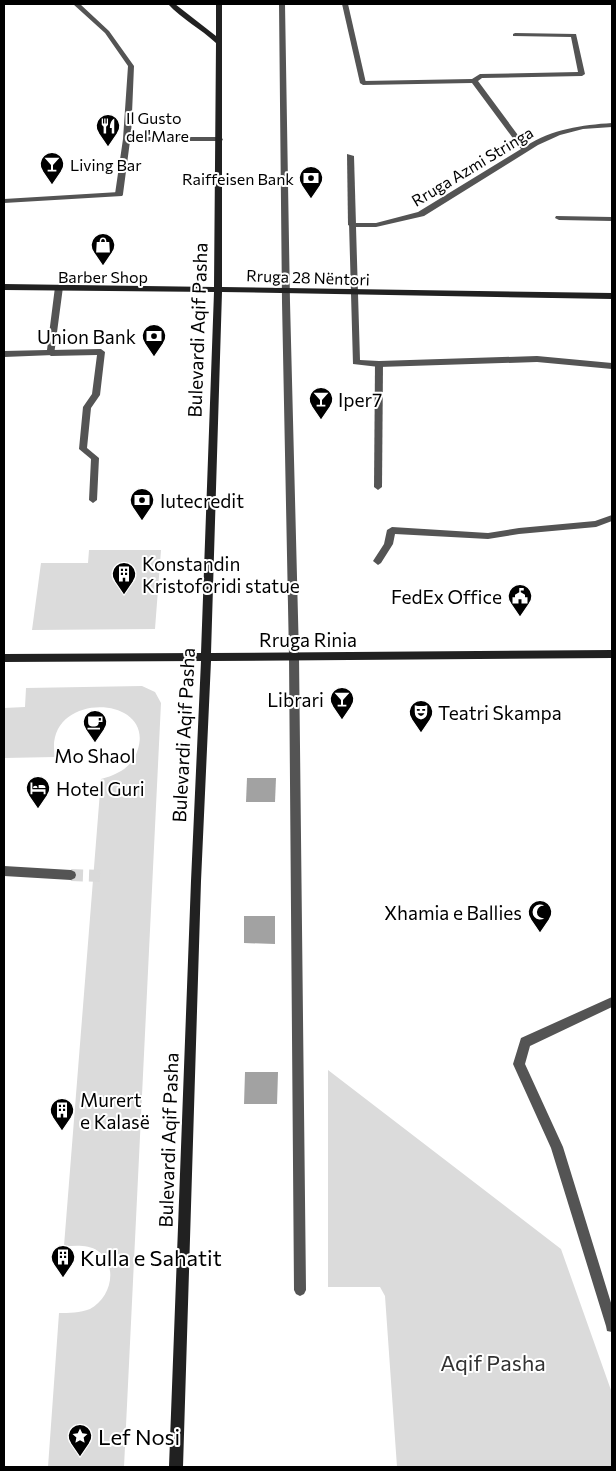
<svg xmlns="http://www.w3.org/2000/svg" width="616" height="1471" font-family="Commissioner,sans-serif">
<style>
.green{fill:#dbdbdb}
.water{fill:#a2a2a2}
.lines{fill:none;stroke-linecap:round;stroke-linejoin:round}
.street-tunnel{stroke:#d9d9d9;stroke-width:12;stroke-dasharray:12 6;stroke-linecap:butt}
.lane{fill:#545454;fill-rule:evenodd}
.street{fill:#545454;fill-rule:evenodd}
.secondary{fill:#212121;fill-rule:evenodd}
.labels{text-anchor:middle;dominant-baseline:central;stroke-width:4;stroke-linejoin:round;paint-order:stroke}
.far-poi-label{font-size:16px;fill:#000;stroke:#fff;text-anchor:start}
.far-street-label{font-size:16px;fill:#000;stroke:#fff}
.street-label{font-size:19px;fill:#000;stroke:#fff}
.poi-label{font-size:19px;fill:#000;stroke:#fff;text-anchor:start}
.near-poi-label{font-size:22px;fill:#000;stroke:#fff;text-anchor:start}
.near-park-label{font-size:22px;fill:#323232;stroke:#fff}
</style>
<rect width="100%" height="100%" fill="#fff"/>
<g class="green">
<polygon points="89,550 161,550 155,629 32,630 41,563 88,563"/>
<path d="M142 686 155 692 161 703 124 1467H48L59 1313C69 1313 80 1313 90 1309 111 1298 119 1266 98 1251 88 1244 76 1246 64 1246L101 779C117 775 133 767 138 749 155 693 42 691 55 757L4 758V708L25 707 26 688Z"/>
<polygon points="328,1070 561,1249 612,1393 612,1467 397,1467 385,1296 380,1287 328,1287"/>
</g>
<g class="water">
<polygon points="247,778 276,778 275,802 246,802"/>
<polygon points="244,916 275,916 275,944 244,943"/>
<polygon points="245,1072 278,1072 277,1104 244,1104"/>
</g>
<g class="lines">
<polyline class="street-tunnel" points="71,875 100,876"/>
<g class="lane">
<polygon points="342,4 348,4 366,83 365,84 360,83"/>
<polygon points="347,154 354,156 356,225 352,227 348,225"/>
<polygon points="119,192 123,194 122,196 4,203 4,199"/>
<polygon points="101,349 105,352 100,395 91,408 87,448 99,458 97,500 93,503 89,500 91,459 79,449 83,407 92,394 97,355 51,356 47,353 51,350"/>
<polygon points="379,361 383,364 382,487 378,490 374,487 375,364"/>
<polygon points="612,515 612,521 596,527 519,534 488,539 395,534 393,544 381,563 378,565 373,561 384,544 387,530 392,527 488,533 519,528 595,521"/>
<polygon points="4,866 71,870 75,872 76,875 75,878 71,880 4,876"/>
<polygon points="612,997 612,1007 530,1046 525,1064 563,1147 612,1306 612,1332 607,1331 606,1326 551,1148 513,1064 521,1038"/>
</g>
<g class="street">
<polygon points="73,4 80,4 109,31 134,66 131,137 219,137 223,139 222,141 130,141 123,194 122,196 116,196 115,194 123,139 128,66 105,33"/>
<polygon points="279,4 285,4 290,302 299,656 306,1290 304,1294 300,1296 296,1294 294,1290 289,656 282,302"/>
<path d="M515 33 576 34 585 74 582 76 482 78 478 81 526 146C552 129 582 125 612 123V127L583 129 560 135 538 145 424 216 376 227H356L360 360 379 361 537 356 612 363V369L537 362 379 367 353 364 349 223H376L418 212 521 149 472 83 363 85 360 83 363 81 472 79 480 74 578 72 571 37 513 36V34Z"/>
<polygon points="556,216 612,217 612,221 559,220 555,218"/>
<polygon points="59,284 63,287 54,355 4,357 4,351 47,350 55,287"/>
</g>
<path class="secondary" d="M168 4H175L216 36V4H222V287L612 293V299L222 292 211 653 612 650V658L211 661 201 881 183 1467H169L191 881 201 661 4 662V654L201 653 214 292 4 290V284L214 287 216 43C201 29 182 19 168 4Z"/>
</g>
<defs>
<g id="restaurant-pin" transform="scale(1.25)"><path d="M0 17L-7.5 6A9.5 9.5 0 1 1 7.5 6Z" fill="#000" stroke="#fff"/><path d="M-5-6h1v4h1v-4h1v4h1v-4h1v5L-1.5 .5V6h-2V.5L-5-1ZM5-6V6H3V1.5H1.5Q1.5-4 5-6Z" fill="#fff"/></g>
<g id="bar-pin" transform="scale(1.25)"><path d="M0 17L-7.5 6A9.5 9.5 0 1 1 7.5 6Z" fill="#000" stroke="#fff"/><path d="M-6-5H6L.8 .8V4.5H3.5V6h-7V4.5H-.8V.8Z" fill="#fff"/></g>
<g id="bank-pin" transform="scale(1.25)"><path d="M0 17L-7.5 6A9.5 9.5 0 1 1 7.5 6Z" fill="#000" stroke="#fff"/><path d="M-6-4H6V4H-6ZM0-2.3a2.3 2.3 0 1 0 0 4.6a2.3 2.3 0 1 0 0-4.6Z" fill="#fff"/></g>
<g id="shop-pin" transform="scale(1.25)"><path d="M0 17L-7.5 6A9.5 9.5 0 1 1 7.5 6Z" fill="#000" stroke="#fff"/><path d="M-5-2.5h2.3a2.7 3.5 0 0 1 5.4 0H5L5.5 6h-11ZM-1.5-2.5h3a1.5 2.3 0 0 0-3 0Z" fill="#fff"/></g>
<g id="building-pin" transform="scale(1.25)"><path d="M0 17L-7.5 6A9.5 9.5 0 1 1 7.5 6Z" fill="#000" stroke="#fff"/><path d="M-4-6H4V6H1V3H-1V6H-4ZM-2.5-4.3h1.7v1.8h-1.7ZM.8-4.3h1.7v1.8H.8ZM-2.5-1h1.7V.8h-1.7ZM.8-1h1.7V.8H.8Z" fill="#fff"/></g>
<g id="civic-pin" transform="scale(1.25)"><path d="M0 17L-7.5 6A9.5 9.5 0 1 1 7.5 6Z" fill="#000" stroke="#fff"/><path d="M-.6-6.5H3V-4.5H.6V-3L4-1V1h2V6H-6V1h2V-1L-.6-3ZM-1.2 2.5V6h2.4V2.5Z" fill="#fff"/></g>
<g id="theatre-pin" transform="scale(1.25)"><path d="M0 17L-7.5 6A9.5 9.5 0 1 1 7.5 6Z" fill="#000" stroke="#fff"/><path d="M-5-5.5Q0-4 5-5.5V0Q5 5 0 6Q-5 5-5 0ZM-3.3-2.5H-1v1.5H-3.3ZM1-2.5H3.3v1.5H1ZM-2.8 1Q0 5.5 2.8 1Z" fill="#fff"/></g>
<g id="cafe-pin" transform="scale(1.25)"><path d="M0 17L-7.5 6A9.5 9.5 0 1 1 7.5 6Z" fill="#000" stroke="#fff"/><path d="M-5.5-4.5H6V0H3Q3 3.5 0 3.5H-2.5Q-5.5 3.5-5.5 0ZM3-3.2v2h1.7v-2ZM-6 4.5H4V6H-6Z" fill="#fff"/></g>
<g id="hotel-pin" transform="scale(1.25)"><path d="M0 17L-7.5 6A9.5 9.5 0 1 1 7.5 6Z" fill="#000" stroke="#fff"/><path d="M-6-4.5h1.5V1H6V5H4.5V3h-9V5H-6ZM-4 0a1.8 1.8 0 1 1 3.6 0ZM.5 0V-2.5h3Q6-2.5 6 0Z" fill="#fff"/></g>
<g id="mosque-pin" transform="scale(1.25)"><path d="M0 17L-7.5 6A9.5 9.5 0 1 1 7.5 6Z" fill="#000" stroke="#fff"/><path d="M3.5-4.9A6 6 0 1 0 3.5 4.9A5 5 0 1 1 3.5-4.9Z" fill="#fff"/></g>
<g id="sight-pin" transform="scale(1.25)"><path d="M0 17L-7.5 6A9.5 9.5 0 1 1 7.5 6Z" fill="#000" stroke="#fff"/><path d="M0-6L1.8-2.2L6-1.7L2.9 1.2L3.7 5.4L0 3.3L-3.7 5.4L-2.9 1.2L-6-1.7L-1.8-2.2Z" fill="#fff"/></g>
</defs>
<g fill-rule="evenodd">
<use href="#restaurant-pin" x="108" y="126"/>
<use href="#bar-pin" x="52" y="164"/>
<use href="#bank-pin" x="311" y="178"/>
<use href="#shop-pin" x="103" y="245"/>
<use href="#bank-pin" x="154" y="336"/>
<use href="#bar-pin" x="321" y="399"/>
<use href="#bank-pin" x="142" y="500"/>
<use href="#building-pin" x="124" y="574"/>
<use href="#civic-pin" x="520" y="596"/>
<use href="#bar-pin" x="342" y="699"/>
<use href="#theatre-pin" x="421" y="712"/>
<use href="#cafe-pin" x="95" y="722"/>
<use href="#hotel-pin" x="38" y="788"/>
<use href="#mosque-pin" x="540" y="912"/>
<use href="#building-pin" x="62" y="1110"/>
<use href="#building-pin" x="63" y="1257"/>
<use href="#sight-pin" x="80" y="1436"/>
</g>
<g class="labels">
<g class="far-poi-label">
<text x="126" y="117">Il Gusto<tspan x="126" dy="18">del'Mare</tspan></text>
<text x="70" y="164">Living Bar</text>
<text x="294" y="178" text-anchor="end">Raiffeisen Bank</text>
<text x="103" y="276" text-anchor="middle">Barber Shop</text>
</g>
<g class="far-street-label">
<text transform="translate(472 166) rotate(-31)">Rruga Azmi Stringa</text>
<text transform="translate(308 277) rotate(2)">Rruga 28 Nëntori</text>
</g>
<g class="street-label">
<text transform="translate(197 330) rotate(-88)">Bulevardi Aqif Pasha</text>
<text x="308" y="639">Rruga Rinia</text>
<text transform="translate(183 735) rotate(-87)">Bulevardi Aqif Pasha</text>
<text transform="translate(168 1140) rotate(-88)">Bulevardi Aqif Pasha</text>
</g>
<g class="poi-label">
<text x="136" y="336" text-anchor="end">Union Bank</text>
<text x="338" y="399">Iper7</text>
<text x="160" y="500">Iutecredit</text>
<text x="142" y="563">Konstandin<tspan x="142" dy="22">Kristoforidi statue</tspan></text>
<text x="502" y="596" text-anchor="end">FedEx Office</text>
<text x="324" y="699" text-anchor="end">Librari</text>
<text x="438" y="712">Teatri Skampa</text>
<text x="95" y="755" text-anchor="middle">Mo Shaol</text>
<text x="56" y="788">Hotel Guri</text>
<text x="522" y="912" text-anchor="end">Xhamia e Ballies</text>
<text x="80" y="1099">Murert<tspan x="80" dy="22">e Kalasë</tspan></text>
</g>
<g class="near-poi-label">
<text x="80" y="1257">Kulla e Sahatit</text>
<text x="98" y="1436">Lef Nosi</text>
</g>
<g class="near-park-label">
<text x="493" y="1362">Aqif Pasha</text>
</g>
</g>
<rect width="616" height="1471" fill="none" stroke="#000000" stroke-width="10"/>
</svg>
